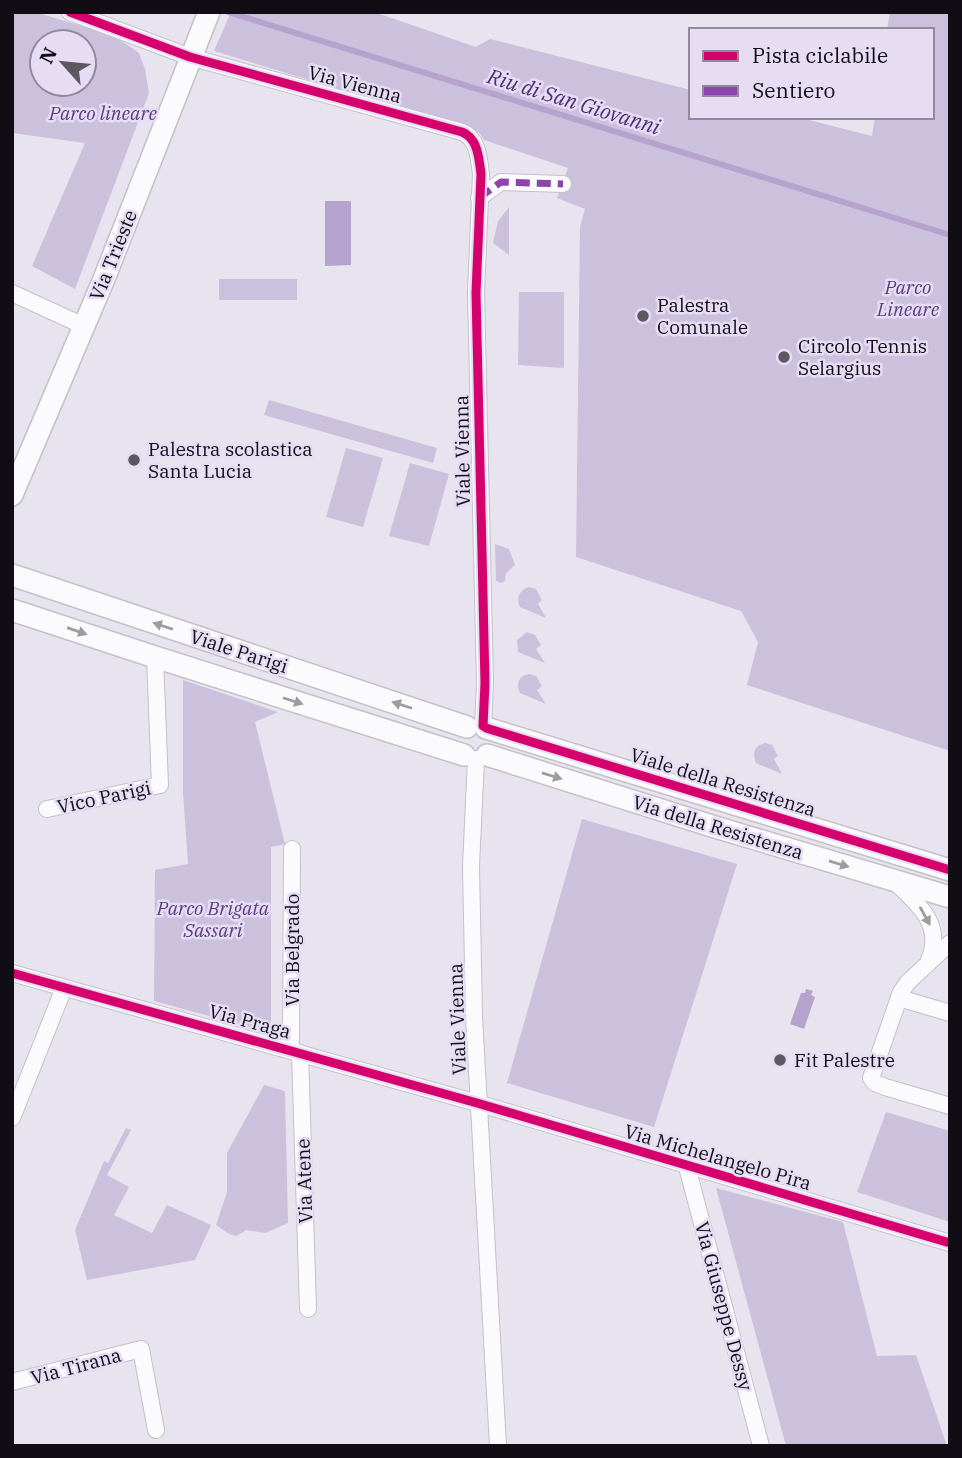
<svg xmlns="http://www.w3.org/2000/svg" width="962" height="1458" font-family="'IBM Plex Serif',serif">
<style>
.green{fill:#ccc1dd;fill-rule:evenodd}
.water{fill:#b5a3ce}
.lines{fill:none;stroke-linecap:round;stroke-linejoin:round}
.stream{stroke:#b5a3ce;stroke-width:6}
.minor-casing{stroke:#c4c1c9;stroke-width:18}
.tertiary-casing{stroke:#c4c1c9;stroke-width:24}
.minor{stroke:#fbfbfd;stroke-width:16}
.tertiary{stroke:#fbfbfd;stroke-width:21}
.quiet{stroke:#8e44ad;stroke-width:7;stroke-dasharray:14 7;stroke-linecap:butt}
.cycleway-casing{stroke:#e6ddf5;stroke-width:13}
.cycleway{stroke:#d6006c;stroke-width:9}
.oneway{fill:#9d9ca0}
.poi-dot{fill:#5b5861;stroke:#e6ddf5;stroke-width:2.5}
.labels{text-anchor:middle;dominant-baseline:central;stroke-width:5;stroke-linejoin:round;paint-order:stroke}
.street-label{font-size:19px;fill:#100d14;stroke:#e6ddf5}
.park-label{font-size:19px;font-style:italic;fill:#5c3b81;stroke:#e6ddf5}
.poi-label{font-size:19px;fill:#100d14;stroke:#e6ddf5;text-anchor:start}
.water-label{font-size:21px;font-style:italic;fill:#4f2e74;stroke:#e6ddf5}
</style>
<rect width="100%" height="100%" fill="#e7e3ef"/>
<g class="green">
<path d="M12 12H35L108 34 128 45 139 53 145 69 149 93 75 289 32 266 85 143 12 133ZM42 42H84V84H42Z"/>
<polygon points="231,12 374,12 476,47 490,39 691,90 691,117 797,117 872,136 875,117 932,117 932,30 887,30 890,12 950,12 950,751 747,685 758,642 741,611 576,557 580,227 585,209 557,198 568,168 484,140 479,132 214,51"/>
<polygon points="509,207 509,255 493,243 498,221"/>
<rect x="219" y="279" width="78" height="21"/>
<polygon points="519,292 564,292 564,368 518,365"/>
<polygon points="269,400 437,448 433,463 264,415"/>
<polygon points="346,448 383,458 363,527 326,517"/>
<polygon points="410,463 449,474 429,546 389,536"/>
<polygon points="495,544 509,549 515,565 506,573 505,581 501,583 496,581"/>
<path d="M529 587 536 589 542 600 538 604 546 618 520 607C516 598 519 590 529 587Z"/>
<polygon points="527,632 535,635 541,645 536,649 545,663 518,652 517,640"/>
<path d="M529 674 536 676 542 686 537 690 546 704 520 693C516 684 518 676 529 674Z"/>
<polygon points="183,680 278,712 255,722 285,844 271,847 271,1033 154,1001 155,870 188,864 183,793"/>
<path d="M765 743 772 745 778 756 774 759 782 774 756 763C752 753 754 746 765 743Z"/>
<polygon points="582,819 737,864 654,1127 507,1083"/>
<polygon points="264,1085 285,1091 288,1223 265,1233 246,1230 237,1236 229,1234 216,1225 227,1192 227,1153"/>
<polygon points="886,1112 950,1131 950,1222 857,1192"/>
<polygon points="126,1128 131,1130 107,1175 129,1187 114,1215 152,1233 167,1205 211,1225 195,1260 87,1280 75,1230 104,1161 108,1163"/>
<polygon points="716,1188 843,1222 877,1356 916,1355 947,1446 786,1446"/>
</g>
<g class="water">
<polygon points="325,201 351,201 351,265 325,266"/>
<polygon points="806,989 813,991 811,995 815,997 804,1029 790,1024 801,993 805,993"/>
</g>
<g class="lines">
<polyline class="stream" points="228,12 950,235"/>
<g class="minor-casing">
<g id="minor">
<path d="M70 12 190 57 462 132C478 138 479 159 481 174L476 293 485 683 483 726"/>
<polyline points="479,198 501,182 563,184"/>
<polyline points="12,293 84,326"/>
<polyline points="476,759 471,866 474,1017 498,1446"/>
<polyline points="47,809 160,785 155,657"/>
<path d="M895 882C918 904 944 925 929 960"/>
<polyline points="950,943 908,982 901,992 871,1078 875,1083 885,1087 950,1106"/>
<polyline points="12,973 477,1103 950,1243"/>
<polyline points="899,998 950,1013"/>
<polyline points="291,1051 292,849"/>
<polyline points="300,1053 308,1309"/>
<polyline points="12,1118 64,988"/>
<polyline points="687,1167 761,1446"/>
<polyline points="12,1382 141,1349 156,1430"/>
</g>
</g>
<g class="tertiary-casing">
<g id="tertiary">
<polyline points="12,495 104,279 209,12"/>
<polyline points="12,575 467,727"/>
<polyline points="12,610 155,657 464,755"/>
<polyline points="486,728 950,870"/>
<polyline points="487,755 715,827 950,897"/>
</g>
</g>
<use href="#minor" class="minor"/>
<use href="#tertiary" class="tertiary"/>
<polyline class="quiet" points="479,198 501,182 563,184"/>
<g class="cycleway-casing">
<g id="cycleway">
<path d="M70 12 190 57 462 132C478 138 479 159 481 174L476 293 485 683 483 726"/>
<polyline points="486,728 950,870"/>
<polyline points="12,973 477,1103 950,1243"/>
</g>
</g>
<use href="#cycleway" class="cycleway"/>
</g>
<defs><path id="oneway-solid" d="M-6-.8H1V-3.2L6.5 0L1 3.2V.8H-6Z" transform="scale(1.75)"/></defs>
<g class="oneway">
<use href="#oneway-solid" transform="translate(163 626) rotate(-162)"/>
<use href="#oneway-solid" transform="translate(77 631) rotate(19)"/>
<use href="#oneway-solid" transform="translate(293 701) rotate(18)"/>
<use href="#oneway-solid" transform="translate(402 705) rotate(-162)"/>
<use href="#oneway-solid" transform="translate(552 776) rotate(17)"/>
<use href="#oneway-solid" transform="translate(839 864) rotate(17)"/>
<use href="#oneway-solid" transform="translate(925 916) rotate(61)"/>
</g>
<g class="poi-dot">
<circle cx="643" cy="316" r="7"/>
<circle cx="784" cy="357" r="7"/>
<circle cx="134" cy="460" r="7"/>
<circle cx="780" cy="1060" r="7"/>
</g>
<g class="labels">
<g class="street-label">
<text transform="translate(355 84) rotate(15)">Via Vienna</text>
<text transform="translate(113 255) rotate(-68)">Via Trieste</text>
<text transform="translate(462 451) rotate(-91)">Viale Vienna</text>
<text transform="translate(239 651) rotate(18)">Viale Parigi</text>
<text transform="translate(723 782) rotate(17)">Viale della Resistenza</text>
<text transform="translate(104 797) rotate(-12)">Vico Parigi</text>
<text transform="translate(718 827) rotate(17)">Via della Resistenza</text>
<text transform="translate(292 950) rotate(-90)">Via Belgrado</text>
<text transform="translate(457 1019) rotate(-92)">Viale Vienna</text>
<text transform="translate(250 1021) rotate(15)">Via Praga</text>
<text transform="translate(718 1157) rotate(16)">Via Michelangelo Pira</text>
<text transform="translate(304 1181) rotate(-92)">Via Atene</text>
<text transform="translate(724 1306) rotate(75)">Via Giuseppe Dessy</text>
<text transform="translate(76 1366) rotate(-15)">Via Tirana</text>
</g>
<g class="park-label">
<text x="103" y="113">Parco lineare</text>
<text x="908" y="287">Parco<tspan x="908" dy="22">Lineare</tspan></text>
<text x="213" y="908">Parco Brigata<tspan x="213" dy="22">Sassari</tspan></text>
</g>
<g class="poi-label">
<text x="657" y="305">Palestra<tspan x="657" dy="22">Comunale</tspan></text>
<text x="798" y="346">Circolo Tennis<tspan x="798" dy="22">Selargius</tspan></text>
<text x="148" y="449">Palestra scolastica<tspan x="148" dy="22">Santa Lucia</tspan></text>
<text x="794" y="1060">Fit Palestre</text>
</g>
<g class="water-label">
<text transform="translate(574 101) rotate(17)">Riu di San Giovanni</text>
</g>
</g>
<rect width="962" height="1458" fill="none" stroke="#100d14" stroke-width="28"/>
<rect x="689" y="28" width="245" height="91" fill="#e6ddf5" stroke="#908a9b" stroke-width="2"/>
<rect x="703" y="51" width="35" height="10" fill="#d6006c" stroke="#908a9b" stroke-width="2"/>
<text x="752" y="63" font-size="21" fill="#100d14">Pista ciclabile</text>
<rect x="703" y="86" width="35" height="10" fill="#8e44ad" stroke="#908a9b" stroke-width="2"/>
<text x="752" y="98" font-size="21" fill="#100d14">Sentiero</text>
<g transform="translate(63 63) rotate(297)"><circle r="33" fill="#e6ddf5" stroke="#908a9b" stroke-width="2"/>
<path d="M0-5L12 26L0 18L-12 26Z" fill="#5b5861"/>
<text y="-10" font-size="19" font-weight="bold" text-anchor="middle" fill="#100d14">N</text>
</g>
</svg>
